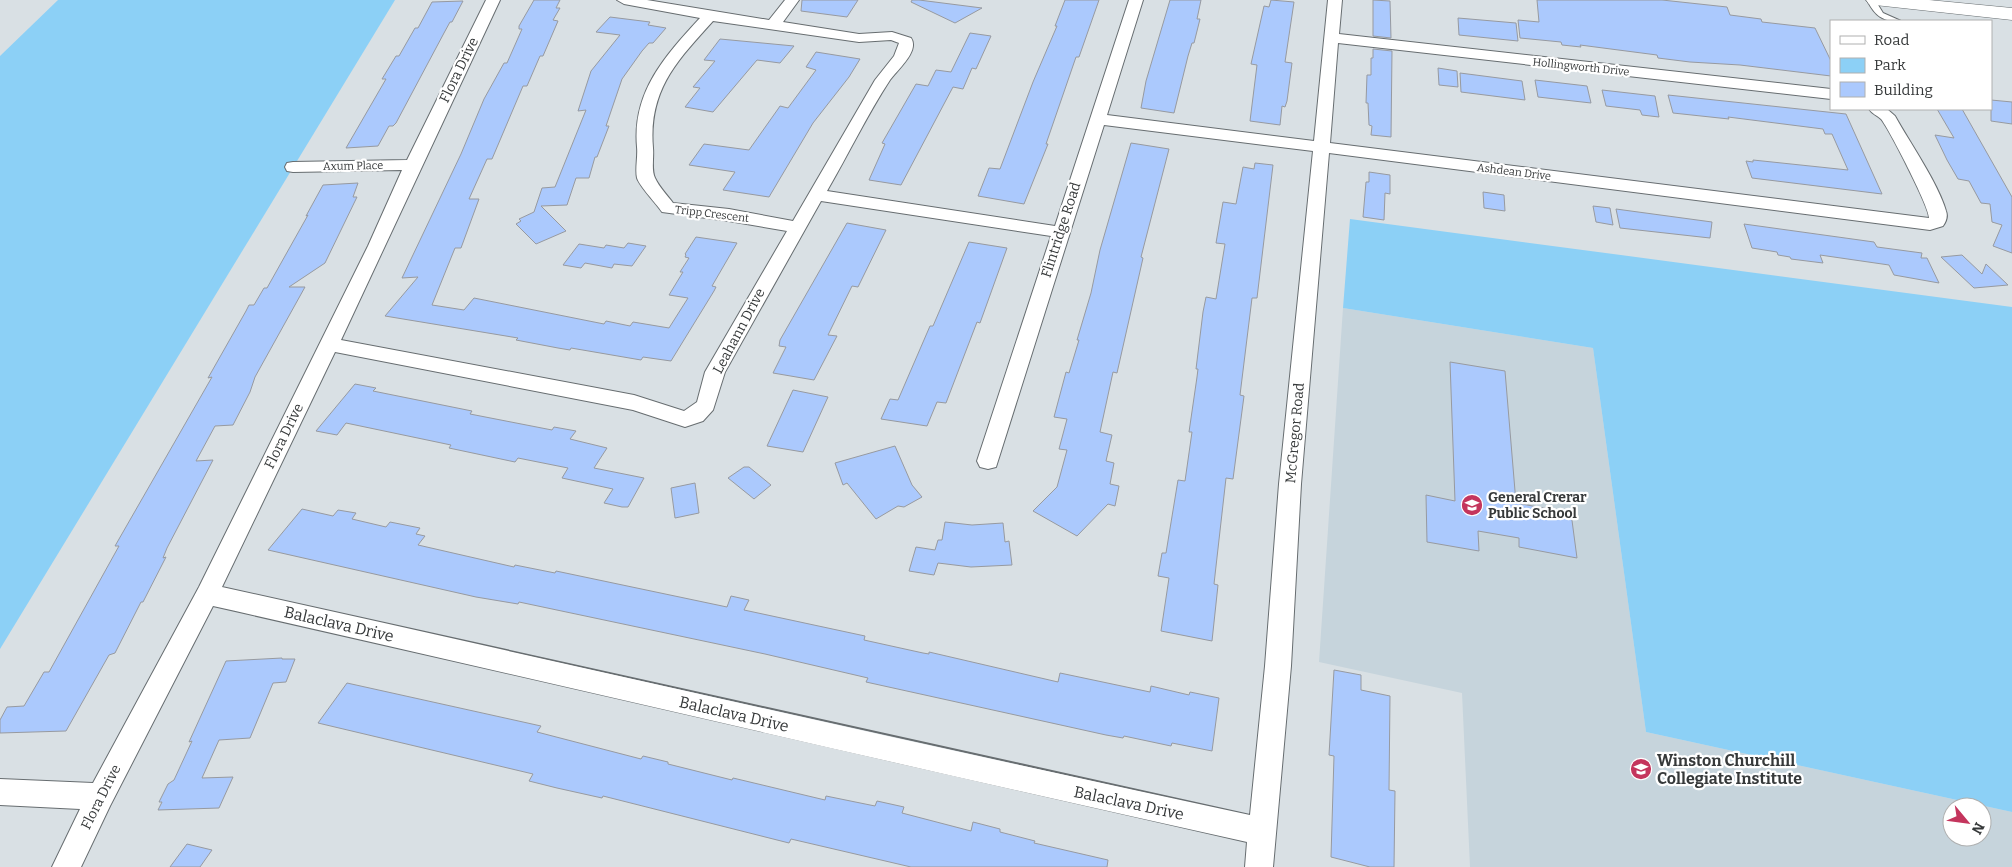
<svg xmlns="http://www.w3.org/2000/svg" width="2012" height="867" font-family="Bitter,serif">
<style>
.built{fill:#c6d4dc;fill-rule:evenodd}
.green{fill:#8cd0f6}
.building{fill:#abc9fd;stroke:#979aa0}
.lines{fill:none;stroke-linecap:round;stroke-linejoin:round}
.service-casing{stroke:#676d70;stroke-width:2}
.minor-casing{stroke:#676d70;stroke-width:2}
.secondary-casing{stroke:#676d70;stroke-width:1}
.service{fill:#fff;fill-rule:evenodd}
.minor{fill:#fff;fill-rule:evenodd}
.secondary{fill:#fff;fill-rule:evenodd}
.labels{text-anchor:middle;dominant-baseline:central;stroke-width:4.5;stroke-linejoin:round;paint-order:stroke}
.far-street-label{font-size:11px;fill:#36393a;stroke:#fff}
.street-label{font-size:14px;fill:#36393a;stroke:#fff}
.poi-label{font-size:14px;font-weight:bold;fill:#36393a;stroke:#fff;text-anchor:start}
.near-street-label{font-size:16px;fill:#36393a;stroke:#fff}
.near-poi-label{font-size:16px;font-weight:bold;fill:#36393a;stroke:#fff;text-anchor:start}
</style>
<rect width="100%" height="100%" fill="#d9e0e4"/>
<path class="built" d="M1343 308 1593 348 1646 732 2012 812V867H1470L1462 693 1319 662ZM1952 807H1982V837H1952Z"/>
<g class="green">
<polygon points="58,0 395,0 0,649 0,56"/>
<polygon points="1350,219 2012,307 2012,812 1646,732 1593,348 1343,308"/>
</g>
<g class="building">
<polygon points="534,0 560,0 556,8 560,8 553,20 558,21 543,56 540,56 527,86 523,86 492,159 487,159 469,199 479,199 461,248 455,248 432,305 464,310 474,298 604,324 606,321 630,326 633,322 669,328 688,298 669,295 683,272 680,272 689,258 685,257 686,255 685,254 696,237 737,243 712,286 716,287 714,291 671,361 643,357 641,360 571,348 570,350 558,348 516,340 518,338 385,316 418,277 402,278 461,154 484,99 504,63 507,63 522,29 519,29 519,26"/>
<polygon points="802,0 858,0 847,17 801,11"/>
<polygon points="912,0 919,0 982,8 955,23 911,2"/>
<polygon points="1065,0 1099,0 1079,57 1076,57 1046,144 1048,144 1024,204 978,196 989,168 1000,169 1033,82 1057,26 1055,26"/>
<polygon points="1170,0 1201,0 1197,19 1200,19 1194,43 1192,43 1188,56 1174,113 1141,108 1146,81"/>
<polygon points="1271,0 1294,2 1285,62 1292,63 1287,101 1285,107 1282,106 1280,125 1250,121 1257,65 1251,64 1264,6 1269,7"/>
<polygon points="1373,0 1390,1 1391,38 1373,36"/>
<polygon points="1537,0 1662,0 1727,7 1730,15 1761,19 1762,22 1815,28 1831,61 1831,76 1740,65 1690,62 1658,58 1657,55 1580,45 1581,47 1562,45 1561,42 1520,38 1518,20 1539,22"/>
<polygon points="463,1 452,22 450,22 444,33 396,123 393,126 389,126 378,146 346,148 386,79 382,79 396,56 399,56 415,28 418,28 432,2"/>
<polygon points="610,17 650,22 648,25 666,28 653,43 649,43 642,51 622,79 606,126 609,126 597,157 595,157 589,178 576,178 567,205 541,206 566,231 536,244 516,224 521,221 519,219 534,212 542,188 555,187 586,110 578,111 591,71 620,35 596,32"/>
<polygon points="1458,18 1516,23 1518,41 1459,35"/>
<polygon points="970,33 991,36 976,69 972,68 963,89 953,87 901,185 869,180 885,144 882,143 916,84 928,86 936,70 951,72"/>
<polygon points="720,39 794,46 780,63 757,60 713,112 685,107 700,88 693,87 715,61 704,60"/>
<polygon points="1373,49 1392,51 1391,137 1371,135 1372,126 1369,125 1368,103 1366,103 1367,75 1371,75 1371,58 1373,58"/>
<polygon points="816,52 860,59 849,77 813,123 769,197 723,190 735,172 689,165 704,144 749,150 778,109 780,106 788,108 816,70 806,67"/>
<polygon points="1438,68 1457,71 1458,87 1439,85"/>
<polygon points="1460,73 1522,81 1525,100 1461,92"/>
<polygon points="1535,80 1587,86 1591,103 1538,97"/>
<polygon points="1602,90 1655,96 1659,117 1642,115 1640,110 1606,106"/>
<polygon points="1668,95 1846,114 1882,194 1752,178 1746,161 1753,162 1753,160 1848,170 1832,134 1825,134 1823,129 1728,117 1729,119 1673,113"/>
<polygon points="1991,100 2012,102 2012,124 1991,121"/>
<polygon points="1937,109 1962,109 2012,197 2012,253 1993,246 2002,225 1992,222 1990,204 1981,203 1969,181 1958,179 1947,160 1935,135 1954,138"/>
<polygon points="1131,143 1169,149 1141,257 1143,258 1117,373 1113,372 1100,432 1112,435 1106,461 1114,463 1110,484 1119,486 1115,506 1108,504 1077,536 1033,511 1057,487 1067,450 1059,449 1067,419 1054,417 1066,372 1069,373 1079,340 1077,340 1091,293 1100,250"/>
<polygon points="1255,163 1273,165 1257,298 1252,298 1240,395 1244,396 1233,479 1226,478 1214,584 1218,585 1212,641 1161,631 1169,578 1158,576 1162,553 1166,553 1178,480 1185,481 1192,432 1189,432 1197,377 1198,369 1196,369 1203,312 1206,297 1216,299 1225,244 1216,243 1223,202 1236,204 1243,167 1254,169"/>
<polygon points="1369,172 1390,175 1390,194 1385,193 1384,220 1363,217 1366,182 1369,182"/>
<polygon points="358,183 353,197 357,197 325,263 289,287 305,287 255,377 250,392 233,425 215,426 196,461 213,460 167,548 163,558 166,557 143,602 141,602 115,653 109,655 66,731 0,733 0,720 7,707 24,706 44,672 49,672 119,546 115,546 212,377 208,378 246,311 249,305 254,305 264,288 267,288 308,215 306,216 323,185"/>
<polygon points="1483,192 1504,195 1505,211 1484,208"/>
<polygon points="1593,206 1610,208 1613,225 1596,222"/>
<polygon points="1616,209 1712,222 1710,238 1620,228"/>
<polygon points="847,223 886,230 858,287 852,286 828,335 837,336 814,380 773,373 786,347 779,346 780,340"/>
<polygon points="1744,224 1874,242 1877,247 1922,253 1921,258 1927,258 1939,283 1894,275 1889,265 1820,255 1823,263 1791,259 1790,257 1778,255 1777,252 1752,248"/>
<polygon points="969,242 1007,248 980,323 977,322 946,403 937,402 927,426 881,419 890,399 898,400 930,326 933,326"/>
<polygon points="628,243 646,246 632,266 614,264 612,268 585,263 581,268 563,265 579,244 604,248 606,245 624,248"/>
<polygon points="1962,255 1982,274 1986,264 2008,285 1974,288 1941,257"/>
<polygon points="1450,362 1505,371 1516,503 1571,513 1577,558 1519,547 1519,538 1478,531 1479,551 1427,542 1426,495 1455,501"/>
<polygon points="355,384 376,388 373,391 472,411 470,414 552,430 554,427 576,431 570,439 607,448 594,468 644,478 628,507 622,507 604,503 613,489 562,478 568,468 518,458 515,462 449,448 451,445 346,423 337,435 316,431"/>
<polygon points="793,390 828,397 803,452 767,446"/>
<polygon points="895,446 912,485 922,497 904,507 898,506 876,519 847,483 843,485 835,463"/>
<polygon points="744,467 749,467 771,485 754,499 728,478"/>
<polygon points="695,483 699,513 675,518 671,488"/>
<polygon points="302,509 333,516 338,510 356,513 352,519 386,527 390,522 420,528 416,534 425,536 418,545 514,567 515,565 555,573 556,571 727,607 731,596 749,600 744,610 865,636 864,640 923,653 929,654 929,652 1058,682 1060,673 1150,692 1151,686 1189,695 1190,692 1219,698 1212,751 1172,743 1171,746 1124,736 1123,738 1106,735 866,682 868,678 765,654 519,602 518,604 476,597 268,550"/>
<polygon points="945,522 972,525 1003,523 1005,542 1009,541 1012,565 971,567 938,563 934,575 909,571 916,547 935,550 938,540 942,540"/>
<polygon points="282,658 282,659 295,659 286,682 273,683 250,738 219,740 202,778 233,777 219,808 158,810 162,802 159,802 168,784 174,780 192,741 189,742 226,661"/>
<polygon points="1334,670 1361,675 1361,690 1390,696 1389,790 1395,791 1394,867 1370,867 1331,857 1334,756 1329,755"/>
<polygon points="347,683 541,726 537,732 641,759 643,756 668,762 668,764 732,780 733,778 825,800 826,796 875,806 877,801 904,807 902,813 971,831 973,822 1000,829 1000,832 1035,841 1034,843 1108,860 1107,867 911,867 791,839 789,843 603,796 602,798 557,788 529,781 533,774 318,723"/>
<polygon points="187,844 212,850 200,867 170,867"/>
</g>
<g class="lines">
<g class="service-casing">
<path id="service" d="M1867 0H1875L1883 13 1901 21C1883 22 1875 16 1867 0Z"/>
</g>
<g class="minor-casing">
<path id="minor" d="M486 0H500L341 340 634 395 684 411 697 402 705 372 787 231 729 221 662 212C656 203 640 187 637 178 635 169 638 157 637 147 632 92 665 56 700 18L624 4 617 0H647L769 20 785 0H799L783 22 859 34 892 32 911 38C920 51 897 70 890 80 867 115 848 155 827 191L1055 226 1129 0H1143L1107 115 1314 141 1328 0H1342L1339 34 1831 89V99L1338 43 1330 143 1929 218C1930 208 1889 129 1881 119 1877 115 1872 114 1869 109H1887L1895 116C1910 143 1938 183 1946 211 1948 216 1946 222 1943 226L1930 230 1329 153 1301 484 1291 666 1273 867H1245L1247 842C902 766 558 684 213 606L110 806 81 867H52L80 809 0 805V779L93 783 199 587 368 246 402 170 293 172 287 171 285 167 287 163 293 162 407 160ZM713 21 859 42 891 40 899 43 894 56 875 80 793 221 729 209 673 203C668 196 659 187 655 178 651 170 654 157 653 148 648 90 677 61 713 21ZM1104 125 1313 151 1279 484 1265 666 1250 815C907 742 565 663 222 587L335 352 633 410 685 427 703 421 713 410 725 372 821 201 1051 236 977 461 980 467 988 469 996 467Z"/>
</g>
<g class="secondary-casing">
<polygon id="secondary" points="1866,0 1929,0 2012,8 2012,20 1875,5 1869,4"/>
</g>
<use href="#service" class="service"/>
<use href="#minor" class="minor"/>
<use href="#secondary" class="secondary"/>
</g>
<defs>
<g id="school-disc" transform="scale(1.125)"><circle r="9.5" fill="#c4355d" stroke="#fff"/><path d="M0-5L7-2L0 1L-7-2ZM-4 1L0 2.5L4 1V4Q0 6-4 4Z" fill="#fff"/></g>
</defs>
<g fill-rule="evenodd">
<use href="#school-disc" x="1472" y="505"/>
<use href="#school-disc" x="1641" y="769"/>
</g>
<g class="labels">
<g class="far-street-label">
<text transform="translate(1581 67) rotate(6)">Hollingworth Drive</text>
<text transform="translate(353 166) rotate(-1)">Axum Place</text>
<text transform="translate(1514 172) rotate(7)">Ashdean Drive</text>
<text transform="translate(712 214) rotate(7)">Tripp Crescent</text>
</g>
<g class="street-label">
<text transform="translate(459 70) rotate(-64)">Flora Drive</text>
<text transform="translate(1061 230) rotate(-72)">Flintridge Road</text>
<text transform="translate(739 331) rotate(-62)">Leahann Drive</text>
<text transform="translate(1295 433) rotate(-85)">McGregor Road</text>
<text transform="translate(284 436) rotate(-64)">Flora Drive</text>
<text transform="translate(101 797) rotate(-63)">Flora Drive</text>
</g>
<g class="poi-label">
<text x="1488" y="497">General Crerar<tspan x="1488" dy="16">Public School</tspan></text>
</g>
<g class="near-street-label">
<text transform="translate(339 624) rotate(13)">Balaclava Drive</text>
<text transform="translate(734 714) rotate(13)">Balaclava Drive</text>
<text transform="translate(1129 803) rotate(12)">Balaclava Drive</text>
</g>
<g class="near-poi-label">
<text x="1657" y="760">Winston Churchill<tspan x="1657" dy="18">Collegiate Institute</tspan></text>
</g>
</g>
<rect x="1830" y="20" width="162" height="90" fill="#ffffff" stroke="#afb0b0"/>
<rect x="1840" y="36" width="25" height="8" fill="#ffffff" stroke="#afb0b0"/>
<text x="1874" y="45" font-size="15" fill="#36393a">Road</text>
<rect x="1840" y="58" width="25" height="15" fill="#8cd0f6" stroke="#afb0b0"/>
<text x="1874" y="70" font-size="15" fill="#36393a">Park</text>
<rect x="1840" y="82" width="25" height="15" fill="#abc9fd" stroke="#afb0b0"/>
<text x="1874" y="95" font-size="15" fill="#36393a">Building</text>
<g transform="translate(1967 822) rotate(119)"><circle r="24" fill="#ffffff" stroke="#afb0b0"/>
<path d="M0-4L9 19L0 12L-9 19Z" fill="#c4355d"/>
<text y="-8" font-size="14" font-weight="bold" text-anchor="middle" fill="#36393a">N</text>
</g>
</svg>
